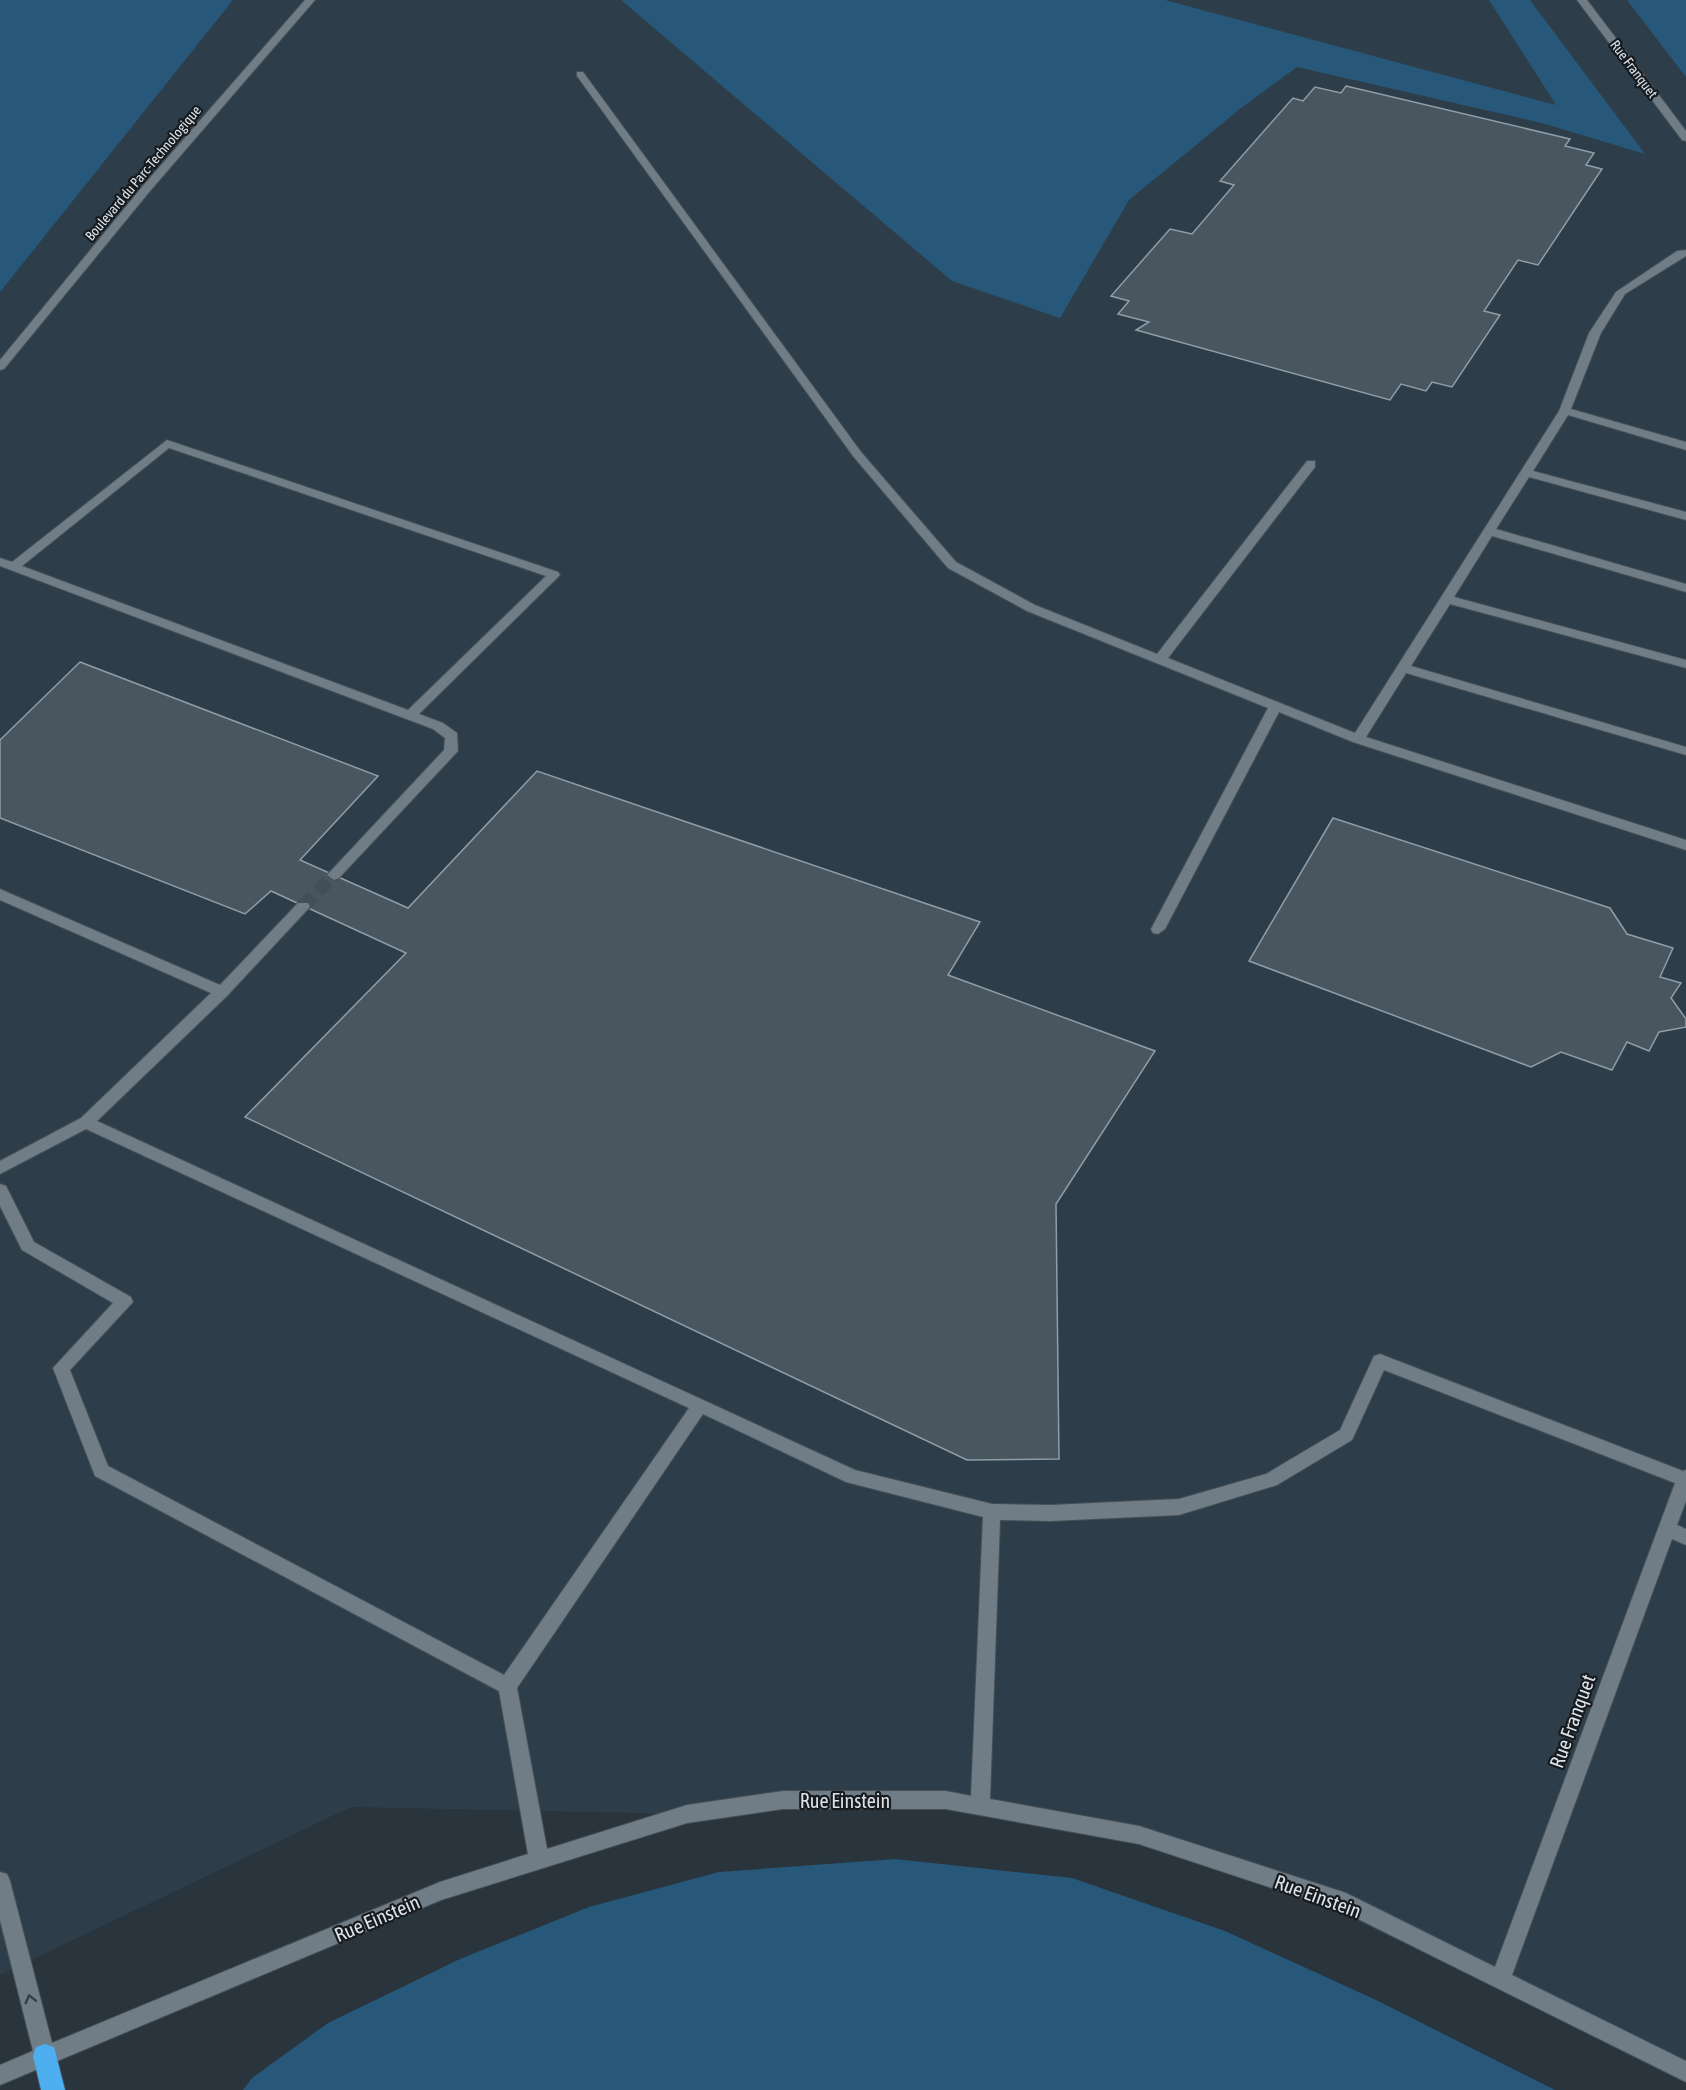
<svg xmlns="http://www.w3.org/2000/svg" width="1686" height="2090" font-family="'Asap Condensed',sans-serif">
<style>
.built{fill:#2d3e4a}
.green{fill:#275879}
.building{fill:#4a565f;stroke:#909da7;stroke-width:1.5}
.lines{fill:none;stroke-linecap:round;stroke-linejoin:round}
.minor-tunnel{stroke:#444e56;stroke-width:14;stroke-dasharray:14 7;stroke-linecap:butt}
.minor-casing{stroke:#475056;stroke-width:2}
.highway-casing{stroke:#475056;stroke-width:2}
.minor{fill:#717d86;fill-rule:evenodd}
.highway{fill:#4dafef;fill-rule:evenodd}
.oneway{stroke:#363d43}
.labels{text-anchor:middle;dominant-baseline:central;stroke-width:4.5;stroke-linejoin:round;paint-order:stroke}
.far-street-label{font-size:14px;fill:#dce3e8;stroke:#161b1f}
.near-street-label{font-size:20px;fill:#dce3e8;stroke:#161b1f}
</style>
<rect width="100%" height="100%" fill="#29343c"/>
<polygon class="built" points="0,0 1686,0 1686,2072 1346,1903 1139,1835 946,1800 687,1814 351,1807 0,1975"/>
<g class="green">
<polygon points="0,0 233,0 0,292"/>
<polygon points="621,0 1165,0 1556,105 1489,0 1530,0 1645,154 1542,123 1297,67 1241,108 1129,200 1060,318 952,281"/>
<polygon points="1627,0 1686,0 1686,77"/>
<polygon points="895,1859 1072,1878 1225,1931 1376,2000 1555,2090 243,2090 252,2078 328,2023 460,1959 589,1907 719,1872"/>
</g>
<g class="building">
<polygon points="1346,86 1570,139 1565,146 1594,153 1586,165 1602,169 1538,265 1518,260 1484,311 1500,315 1452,387 1432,382 1426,391 1401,384 1390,400 1136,330 1149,322 1118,314 1129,301 1111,296 1170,229 1192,234 1234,185 1220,181 1293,98 1303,101 1315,87 1341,93"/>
<polygon points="80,662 378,776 300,860 408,908 537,771 980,922 948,975 1155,1051 1056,1204 1059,1459 967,1460 245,1117 406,953 271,891 245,914 0,818 0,740"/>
<polygon points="1333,818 1610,908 1627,934 1673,948 1660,977 1681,983 1671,998 1686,1019 1686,1027 1659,1032 1649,1051 1627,1042 1612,1070 1561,1052 1531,1067 1249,961"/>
</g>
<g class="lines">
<polyline class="minor-tunnel" points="303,906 334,875"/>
<g class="minor-casing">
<g id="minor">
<polygon points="305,0 315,0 150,191 4,369 0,370 0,360 142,187"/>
<polygon points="1577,0 1587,0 1686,131 1686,141 1682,140"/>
<polygon points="577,72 583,72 861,452 956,562 1035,605 1157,654 1307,461 1315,461 1315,467 1168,658 1355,733 1559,411 1589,333 1616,292 1677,251 1686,250 1686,256 1625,294 1601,333 1571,409 1686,442 1686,450 1568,415 1533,471 1686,512 1686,520 1529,477 1496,529 1686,584 1686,592 1492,536 1454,597 1686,660 1686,668 1450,604 1411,666 1686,747 1686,755 1406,673 1366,737 1686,840 1686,850 1353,742 1279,712 1165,929 1158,934 1153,933 1151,929 1268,708 1027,611 948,568 853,456 577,76"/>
<path d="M167 440 558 572 560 575 419 714 443 723 457 733 458 751 339 878 334 880 327 875 444 750 445 738 433 729 0 566V558L12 562ZM169 448 546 576 408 710 22 566Z"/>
<path d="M0 889 220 985 298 903H308L310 906 308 909 227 996 97 1121 855 1470 992 1504 1051 1505 1179 1499 1266 1474 1340 1430 1374 1356 1380 1354 1683 1471 1686 1470V1501L1677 1525 1686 1529V1545L1672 1539 1512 1975 1686 2061V2082L1342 1911 1139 1844 946 1809H783L687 1823 441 1900 0 2085V2065L33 2051 0 1920V1872L7 1874 10 1881 52 2043 440 1882 528 1854 499 1691 95 1476 53 1368 113 1303 22 1250 0 1206V1184L6 1186 34 1242 131 1297 133 1302 70 1370 108 1466 504 1675 689 1408 86 1129 0 1174V1161L81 1118 211 993 0 900ZM1384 1370 1675 1483 1495 1967 1346 1893 1139 1826 990 1799 1000 1520 1051 1521 1179 1515 1277 1485 1352 1440ZM703 1414 846 1482 983 1517 971 1796 946 1791H783L687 1805 547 1849 517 1688Z"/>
</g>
</g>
<g class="highway-casing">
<polygon id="highway" points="45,2044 54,2047 65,2090 41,2090 33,2056 36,2047"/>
</g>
<use href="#minor" class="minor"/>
<use href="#highway" class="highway"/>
</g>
<defs><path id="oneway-chevron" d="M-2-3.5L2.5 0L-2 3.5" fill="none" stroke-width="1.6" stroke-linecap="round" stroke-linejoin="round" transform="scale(1.5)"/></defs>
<use class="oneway" href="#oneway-chevron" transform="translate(30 1999) rotate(-104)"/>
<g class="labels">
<g class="far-street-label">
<text transform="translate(1634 69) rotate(53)">Rue Franquet</text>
<text transform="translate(143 173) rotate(-50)">Boulevard du Parc-Technologique</text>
</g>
<g class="near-street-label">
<text transform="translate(1572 1721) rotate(-70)">Rue Franquet</text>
<text x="845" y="1800">Rue Einstein</text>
<text transform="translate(1318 1896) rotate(20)">Rue Einstein</text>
<text transform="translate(377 1918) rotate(-23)">Rue Einstein</text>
</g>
</g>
</svg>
